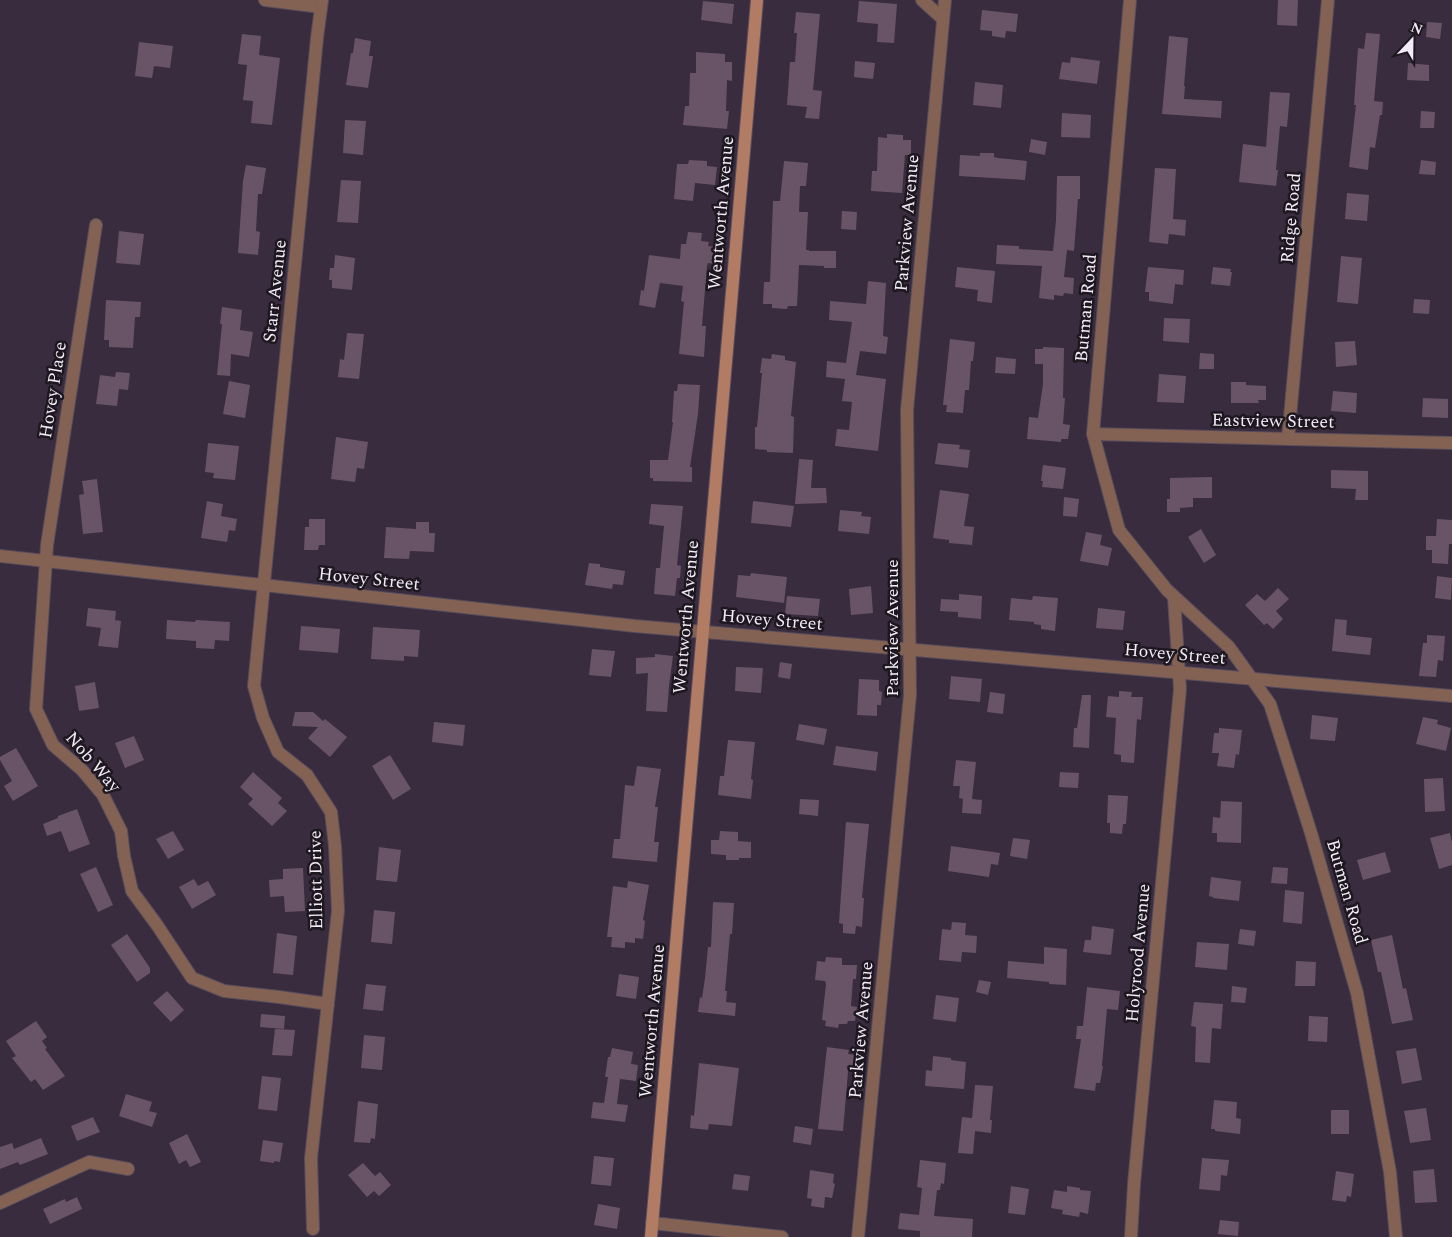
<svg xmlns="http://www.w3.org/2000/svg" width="1452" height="1237" font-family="Spectral,serif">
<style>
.building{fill:#685466}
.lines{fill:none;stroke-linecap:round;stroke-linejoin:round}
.street-casing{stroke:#574b5c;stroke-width:14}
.secondary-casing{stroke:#574b5c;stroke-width:14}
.street{stroke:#836253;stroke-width:12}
.secondary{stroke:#b17b64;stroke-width:12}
.labels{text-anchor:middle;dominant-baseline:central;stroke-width:5;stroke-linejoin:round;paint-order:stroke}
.street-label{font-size:18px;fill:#f3ebf7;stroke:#1d171f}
</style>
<rect width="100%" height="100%" fill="#392c3e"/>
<g class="building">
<polygon points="1278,0 1298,0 1297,26 1277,25"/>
<polygon points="703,1 734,4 732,24 701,20"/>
<polygon points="859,1 897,4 894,43 877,42 878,24 857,22"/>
<polygon points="982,10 1018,14 1016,32 1006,31 1005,38 992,36 992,31 980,30"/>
<polygon points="796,12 820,14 813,90 822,91 819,119 805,118 807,107 787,105 790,62 795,62 797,33 794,33"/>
<polygon points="1427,22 1442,23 1440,39 1426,37"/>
<polygon points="1366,33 1380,34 1374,101 1383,102 1382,115 1380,115 1375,148 1370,147 1368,170 1349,167 1356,105 1354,105 1358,48 1364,49"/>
<polygon points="242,34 261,36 259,55 280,58 272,125 251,123 253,101 243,100 247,65 238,64"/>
<polygon points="1169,36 1188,38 1184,86 1185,86 1184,99 1222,101 1221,118 1162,114"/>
<polygon points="355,38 371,41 369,56 373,56 368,88 346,85 351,53 353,53"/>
<polygon points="139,42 173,46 170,68 154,66 152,78 135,76"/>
<polygon points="696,52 725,54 725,62 732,62 732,81 727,80 726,111 729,111 727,129 683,125 685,106 689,106 690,73 696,73"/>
<polygon points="1071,57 1100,61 1097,84 1059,79 1062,62 1070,63"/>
<polygon points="855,61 875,63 873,79 854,77"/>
<polygon points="1408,63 1429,65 1429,81 1407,80"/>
<polygon points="975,82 1003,85 1001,108 973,105"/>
<polygon points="1270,92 1290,93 1287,127 1280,126 1276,170 1278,170 1276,186 1239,182 1243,144 1266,147"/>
<polygon points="1421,111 1435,112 1434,128 1420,128"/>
<polygon points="1062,113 1091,115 1090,138 1061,137"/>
<polygon points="345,120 366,121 363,155 343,153"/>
<polygon points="887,134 903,135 903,140 911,140 911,155 905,155 902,193 871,191 872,171 877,171 878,137 887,138"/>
<polygon points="1031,139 1047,142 1045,155 1029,152"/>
<polygon points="980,153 994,153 994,157 998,158 1027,161 1025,180 959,176 960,155 980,156"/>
<polygon points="689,160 707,161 707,166 717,167 715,185 695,183 693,201 674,199 677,164 688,164"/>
<polygon points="1421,160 1436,162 1435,175 1419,174"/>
<polygon points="784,161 808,163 806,186 800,186 799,212 808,212 806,250 809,250 809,251 836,251 836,268 824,268 824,266 799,265 797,306 788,306 787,309 772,308 772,304 763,304 764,282 770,282 773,201 780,201"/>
<polygon points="246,165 266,168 262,194 258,194 256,231 260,232 258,255 238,253 243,181"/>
<polygon points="1155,168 1176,169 1173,219 1186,220 1185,236 1169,234 1168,244 1149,242"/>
<polygon points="1057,176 1080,176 1080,199 1078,199 1074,251 1067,250 1064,277 1074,278 1073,294 1064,293 1063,296 1054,295 1054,300 1039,298 1042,266 996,264 997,245 1019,246 1019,249 1053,251 1056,220"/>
<polygon points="341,180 361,181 358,223 337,222"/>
<polygon points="1347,193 1369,195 1367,221 1345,219"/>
<polygon points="842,211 857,212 856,230 841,229"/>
<polygon points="119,231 144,234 140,265 116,263"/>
<polygon points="688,232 702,233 701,241 709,242 708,246 716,247 715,264 708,263 707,266 702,326 706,326 704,357 679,354 684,302 681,301 683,286 660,283 655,308 639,305 641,290 644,291 649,255 680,259 681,244 686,244"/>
<polygon points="335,255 355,258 352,290 332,288 332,280 329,280 330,268 334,268"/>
<polygon points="1341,256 1362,258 1358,304 1337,302"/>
<polygon points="957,267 995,271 992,303 977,301 978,290 955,287"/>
<polygon points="1148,267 1184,270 1183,285 1175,284 1173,304 1149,301 1149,292 1145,292"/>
<polygon points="1213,267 1231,269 1230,272 1232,272 1230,286 1211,284"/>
<polygon points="868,281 886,283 883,336 888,337 886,354 860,351 856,375 886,379 878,451 835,446 837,429 849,430 852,402 842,401 845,379 826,377 827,361 846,363 852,322 829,320 830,301 866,304"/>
<polygon points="1414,299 1430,300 1429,314 1413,313"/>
<polygon points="106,300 141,302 140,317 135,317 133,348 109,347 109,340 104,340"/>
<polygon points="222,307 242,310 240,330 253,332 249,357 231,354 230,376 217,375 222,324 220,324"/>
<polygon points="1164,318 1190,319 1189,343 1163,341"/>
<polygon points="347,333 364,334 359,379 338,377 340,359 344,360"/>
<polygon points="950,339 975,342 973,361 971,361 969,390 965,390 963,413 946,412 947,405 943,405"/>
<polygon points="1355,341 1357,365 1336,367 1335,342"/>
<polygon points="1043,347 1064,348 1063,398 1065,398 1063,424 1070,425 1068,439 1061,439 1061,442 1027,439 1029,417 1038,418 1043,384 1043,364 1035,364 1035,349 1043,349"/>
<polygon points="1200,353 1214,354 1214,369 1199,369"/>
<polygon points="772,354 785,356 785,360 796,362 791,416 794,417 793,453 767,452 767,450 755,449 755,427 757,427 762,373 760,373 762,358 771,359"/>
<polygon points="996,357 1016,359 1015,374 995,373"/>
<polygon points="116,372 130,373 128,390 119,389 117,406 96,404 100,375 115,377"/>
<polygon points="1159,374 1186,376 1184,403 1157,402"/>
<polygon points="229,381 250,385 245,418 223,414"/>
<polygon points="1231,382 1246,382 1246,385 1266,386 1266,400 1258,400 1259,403 1231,403"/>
<polygon points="678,384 700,385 698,414 690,467 692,467 692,482 653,481 653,478 650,478 650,460 668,460 673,422 672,422 674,391 677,391"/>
<polygon points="1333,391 1357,393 1356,413 1331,411"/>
<polygon points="1423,398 1448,399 1448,418 1422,417"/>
<polygon points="336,437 368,442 364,469 357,468 355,482 331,479"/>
<polygon points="208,443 239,446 235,480 213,478 214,473 205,472"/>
<polygon points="938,443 960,445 959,449 970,450 968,468 935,464"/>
<polygon points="799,459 813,460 811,488 826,488 827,503 795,504"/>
<polygon points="1043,465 1066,468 1063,489 1042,487 1043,481 1041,481"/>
<polygon points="1331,470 1368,471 1368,500 1355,500 1356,489 1331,488"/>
<polygon points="1212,477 1212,498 1193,498 1193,507 1180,508 1180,512 1167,512 1167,499 1170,499 1170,478"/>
<polygon points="97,479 103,532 83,534 79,495 84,494 82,481"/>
<polygon points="940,490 969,494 964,526 974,527 972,545 949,543 949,540 933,538"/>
<polygon points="1064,497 1079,499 1077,517 1063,516"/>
<polygon points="207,501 223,504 221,516 237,519 235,531 229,530 227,542 201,538"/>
<polygon points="753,501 794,506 791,527 751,523"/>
<polygon points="651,504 683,506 677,565 681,566 680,578 677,578 675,596 654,594 656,568 660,568 664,526 649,524"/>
<polygon points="840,510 862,512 861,516 871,517 869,534 838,531"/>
<polygon points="309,519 325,519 325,545 319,545 318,550 304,550 305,527 309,527"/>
<polygon points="1437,519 1452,520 1452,544 1449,544 1448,564 1432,563 1432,550 1426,550 1426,536 1436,536"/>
<polygon points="416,522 429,522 429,533 435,533 434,552 410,551 409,559 384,558 386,527 416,529"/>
<polygon points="1201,529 1216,555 1204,563 1188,537"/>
<polygon points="1086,532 1102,535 1100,545 1112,548 1108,566 1080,561"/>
<polygon points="589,563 600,564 600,567 625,571 623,585 613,584 612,589 585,585"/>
<polygon points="751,573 787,577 784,603 736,597 738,575 750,576"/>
<polygon points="1437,576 1452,578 1451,600 1435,598"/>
<polygon points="871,586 873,613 851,615 849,589"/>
<polygon points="1278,588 1289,599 1276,611 1283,619 1273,629 1267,623 1264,625 1245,605 1257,594 1265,601"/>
<polygon points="959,594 982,596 981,619 958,617 958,612 940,611 941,599 959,600"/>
<polygon points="787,596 820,599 818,616 785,614"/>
<polygon points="1033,596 1058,598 1055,631 1041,629 1041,625 1034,624 1034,622 1009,620 1011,598 1032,600"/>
<polygon points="88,608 116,611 115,620 121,621 118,648 98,646 101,628 86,626"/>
<polygon points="1098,608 1125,611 1123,630 1096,628"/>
<polygon points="1335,619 1347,620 1346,635 1372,638 1370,655 1332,651"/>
<polygon points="167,620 195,622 196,620 230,622 229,641 215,640 214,649 196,648 196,641 166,639"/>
<polygon points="301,626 340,629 338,653 299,650"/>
<polygon points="373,627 420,630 418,657 404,656 404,661 371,659"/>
<polygon points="1427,635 1445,636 1443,661 1438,660 1436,677 1419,676 1423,643 1427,643"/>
<polygon points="592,649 615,651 611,677 589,675"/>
<polygon points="655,654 673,656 669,686 667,712 646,711 648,673 636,674 636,658 655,657"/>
<polygon points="780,662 792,664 790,679 778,677"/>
<polygon points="736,667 763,668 761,693 735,691"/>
<polygon points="951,676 982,679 980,702 949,699"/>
<polygon points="859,679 879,680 879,691 882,692 881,705 877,705 877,716 857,715"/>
<polygon points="95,682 99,708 79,711 75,686"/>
<polygon points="1119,691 1132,692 1131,697 1143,697 1141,720 1137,719 1134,763 1121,762 1121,755 1114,754 1116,718 1106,717 1108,696 1119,697"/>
<polygon points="990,692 1005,694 1003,714 987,712"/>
<polygon points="1082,695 1091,695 1089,748 1073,747 1074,728 1077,728"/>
<polygon points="295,712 313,712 323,721 325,719 347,737 330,757 308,738 318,727 292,726"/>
<polygon points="1312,715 1338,718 1335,741 1310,739"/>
<polygon points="1423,717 1438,720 1437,724 1451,728 1446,751 1416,744"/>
<polygon points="434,722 465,725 463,746 432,742"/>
<polygon points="799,724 827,729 824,745 796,740"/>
<polygon points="1219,728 1242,730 1239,755 1236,754 1234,768 1217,766 1219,753 1212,753 1214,733 1219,733"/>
<polygon points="134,736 144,760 125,768 115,743"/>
<polygon points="728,740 755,742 751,779 753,780 751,799 718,795 720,776 724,776"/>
<polygon points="836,746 878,752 876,771 833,765"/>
<polygon points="16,748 38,786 13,801 4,786 12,781 0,760 0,757"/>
<polygon points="390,755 411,789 393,800 372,766"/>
<polygon points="956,760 976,762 972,799 982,800 981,814 962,813 963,799 959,798 960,786 953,786"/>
<polygon points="637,766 661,769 655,807 658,807 654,842 659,842 657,862 612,858 614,839 620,839 625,785 634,786"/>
<polygon points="253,772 282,798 278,803 287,811 272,826 248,804 253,799 240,787"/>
<polygon points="1060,772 1079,773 1078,788 1059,787"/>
<polygon points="1443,778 1445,811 1425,812 1424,779"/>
<polygon points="1108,795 1128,796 1126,824 1123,824 1122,834 1110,833 1110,823 1107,823"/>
<polygon points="800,799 819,800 818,816 799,814"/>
<polygon points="1221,801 1242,802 1241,843 1217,842 1217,833 1212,833 1213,817 1220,818"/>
<polygon points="77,809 90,844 69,852 61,831 47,836 43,824 58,818 58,816"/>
<polygon points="846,822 869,824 862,898 864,898 862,927 856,926 855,934 843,933 843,924 839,923"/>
<polygon points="173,831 184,850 168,859 156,839"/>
<polygon points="720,831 738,832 738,841 751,842 751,858 739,858 739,860 726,860 726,855 711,854 711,840 719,840"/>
<polygon points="1450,833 1452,842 1452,865 1439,869 1430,838"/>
<polygon points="1013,838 1030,840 1027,859 1010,856"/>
<polygon points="951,846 1000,853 998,865 991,864 989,877 948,871"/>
<polygon points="379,847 401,850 397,882 376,880"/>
<polygon points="1385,852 1391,872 1363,880 1357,860"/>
<polygon points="96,867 113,905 98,912 80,874"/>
<polygon points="1273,867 1288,868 1287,884 1271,883"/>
<polygon points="303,868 305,911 285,912 284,896 270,897 269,880 283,879 283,869"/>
<polygon points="1211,877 1241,881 1239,901 1213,898 1213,897 1209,896"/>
<polygon points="194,879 198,886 208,881 216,895 192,909 179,887"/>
<polygon points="628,881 649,885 643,920 645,921 643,939 635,938 635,943 625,942 625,948 611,947 612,937 607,937 613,886 627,888"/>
<polygon points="1285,890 1304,892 1302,924 1283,922"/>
<polygon points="713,902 734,903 732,934 730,934 725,991 727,991 726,1002 736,1003 735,1016 698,1012 700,997 702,998 705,978 708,947 711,947"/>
<polygon points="374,910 395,912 392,944 371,942"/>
<polygon points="952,922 966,923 965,935 977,936 976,953 962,952 961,962 939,960 942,929 951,930"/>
<polygon points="1092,926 1114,929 1111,955 1083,952 1085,940 1091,940"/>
<polygon points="1240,929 1256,931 1254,946 1238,944"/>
<polygon points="277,933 297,936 293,975 273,973"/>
<polygon points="127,934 150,968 150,973 137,982 111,945"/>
<polygon points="1392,935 1403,989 1406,988 1413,1020 1392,1024 1381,972 1378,972 1371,940"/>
<polygon points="1197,942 1229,944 1227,970 1195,967"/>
<polygon points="1044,947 1067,949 1066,985 1049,984 1049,982 1007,978 1008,961 1044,964"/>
<polygon points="826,957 842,958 842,965 857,965 856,979 853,979 851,1006 857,1007 855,1021 848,1021 847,1024 839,1024 838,1028 825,1026 826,1021 822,1020 826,984 825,981 815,980 817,961 825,962"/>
<polygon points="1296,961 1316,962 1315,986 1295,986"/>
<polygon points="619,974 639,977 636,999 616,996"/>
<polygon points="979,980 991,982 988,995 976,992"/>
<polygon points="366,984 386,986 383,1011 363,1009"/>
<polygon points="1232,986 1247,988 1245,1003 1231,1002"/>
<polygon points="1087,987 1120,991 1118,1010 1107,1009 1102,1066 1103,1066 1100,1083 1096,1083 1095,1091 1074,1088 1081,1039 1076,1039 1077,1026 1083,1026"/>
<polygon points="167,991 184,1010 171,1022 153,1003"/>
<polygon points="936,995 959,998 956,1022 933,1019"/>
<polygon points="1194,1002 1223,1004 1221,1029 1212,1028 1210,1063 1195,1062 1196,1027 1191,1026"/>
<polygon points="261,1014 285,1016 284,1029 260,1027"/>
<polygon points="1309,1016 1328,1017 1327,1042 1308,1041"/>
<polygon points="36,1021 47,1037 42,1041 47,1048 45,1049 65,1076 43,1090 35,1079 31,1082 12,1058 16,1056 6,1041"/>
<polygon points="275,1029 295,1030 292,1056 272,1055"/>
<polygon points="364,1035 385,1037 382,1070 361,1068"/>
<polygon points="827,1047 849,1050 848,1054 856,1055 854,1073 848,1072 843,1131 818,1129"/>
<polygon points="612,1048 633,1052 631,1064 638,1065 636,1081 620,1079 617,1104 628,1105 625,1122 591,1118 593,1102 604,1103 608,1077 605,1077 608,1057 610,1057"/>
<polygon points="1416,1048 1422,1080 1402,1084 1396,1051"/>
<polygon points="933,1056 951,1058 951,1060 966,1062 964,1089 925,1086 926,1070 932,1071"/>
<polygon points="699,1063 739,1068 732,1126 709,1124 708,1130 690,1128 691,1115 694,1116"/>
<polygon points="262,1076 281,1078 277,1111 258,1109"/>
<polygon points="975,1085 993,1086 990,1120 992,1120 991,1133 975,1131 973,1154 958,1153 962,1117 972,1118"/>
<polygon points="126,1094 152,1102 149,1111 157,1113 152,1127 119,1116"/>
<polygon points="1214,1100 1237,1102 1236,1118 1241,1119 1240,1134 1215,1131 1215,1129 1211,1129"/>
<polygon points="358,1101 378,1104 375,1139 371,1138 370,1143 354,1142"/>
<polygon points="1426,1108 1431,1140 1410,1143 1404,1111"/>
<rect x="1331" y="1110" width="18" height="24"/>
<polygon points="93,1117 100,1132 77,1141 71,1126"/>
<polygon points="795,1126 813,1129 811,1145 793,1142"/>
<polygon points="187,1134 201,1162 190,1167 186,1160 179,1164 169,1143"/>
<polygon points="41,1138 48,1154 20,1165 18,1162 0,1169 0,1147 12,1143 14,1149"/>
<polygon points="263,1140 283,1143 280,1162 274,1161 274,1163 260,1161"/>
<polygon points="594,1156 614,1158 611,1186 591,1184"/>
<polygon points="1202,1158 1229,1160 1227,1176 1221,1175 1220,1191 1199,1189"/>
<polygon points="920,1160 946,1163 944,1184 941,1183 940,1190 937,1190 934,1216 973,1219 972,1237 920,1237 920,1231 898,1229 900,1213 919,1215 922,1188 917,1187"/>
<polygon points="363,1163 375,1176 380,1172 391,1185 379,1196 374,1191 367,1197 348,1175"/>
<polygon points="1434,1169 1437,1202 1415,1203 1413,1171"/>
<polygon points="810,1170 834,1174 833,1183 835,1184 832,1198 825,1197 824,1208 811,1206 812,1199 807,1198"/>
<polygon points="1336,1171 1354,1174 1351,1197 1347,1196 1346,1202 1332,1200"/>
<polygon points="734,1174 750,1176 748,1191 732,1189"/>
<polygon points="1011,1186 1029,1189 1025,1215 1008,1213"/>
<polygon points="1067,1186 1080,1188 1080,1190 1091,1191 1088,1214 1080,1212 1079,1217 1062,1214 1063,1210 1051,1208 1054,1190 1067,1192"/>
<polygon points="77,1197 82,1209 50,1224 43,1209 65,1199 66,1202"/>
<polygon points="598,1204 620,1208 617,1229 594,1225"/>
<polygon points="1220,1220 1239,1222 1238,1236 1218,1234"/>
</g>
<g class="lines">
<g class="street-casing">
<g id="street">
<polyline points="265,0 321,7"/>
<polyline points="922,0 943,19"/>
<polyline points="1130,0 1093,434 1119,530 1167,590 1229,647 1270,704 1311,833 1357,993 1390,1172 1396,1237"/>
<polyline points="96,225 47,545 36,709 53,745 82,770 103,795 121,831 124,856 132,891 157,925 192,978 224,991 279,997 328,1004"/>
<polyline points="1093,434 1452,443"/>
<polyline points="1288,439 1328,0"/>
<polyline points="0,556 635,626 1452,696"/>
<polyline points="0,1203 89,1162 128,1169"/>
<polyline points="652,1223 782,1237"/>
<polyline points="313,1229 311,1158 338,911 335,846 331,812 307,775 278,752 263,718 254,686 317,38 322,0"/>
<polyline points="858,1237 910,695 907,410 945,0"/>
<polyline points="1131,1237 1134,1184 1180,689 1174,597"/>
</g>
</g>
<g class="secondary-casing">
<polyline id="secondary" points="651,1237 757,0"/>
</g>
<use href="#street" class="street"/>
<use href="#secondary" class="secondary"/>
</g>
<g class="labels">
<g class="street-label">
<text transform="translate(721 213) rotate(-85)">Wentworth Avenue</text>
<text transform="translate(1291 218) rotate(-85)">Ridge Road</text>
<text transform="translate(907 223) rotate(-85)">Parkview Avenue</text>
<text transform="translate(275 291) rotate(-84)">Starr Avenue</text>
<text transform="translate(1086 308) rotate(-85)">Butman Road</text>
<text transform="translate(53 390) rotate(-81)">Hovey Place</text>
<text transform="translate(1273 421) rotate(1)">Eastview Street</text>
<text transform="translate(369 579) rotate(6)">Hovey Street</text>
<text transform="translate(686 617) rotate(-85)">Wentworth Avenue</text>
<text transform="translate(772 620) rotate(5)">Hovey Street</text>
<text transform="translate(892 628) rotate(-90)">Parkview Avenue</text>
<text transform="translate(1175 654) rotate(5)">Hovey Street</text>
<text transform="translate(93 762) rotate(49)">Nob Way</text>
<text transform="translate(316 880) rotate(-91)">Elliott Drive</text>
<text transform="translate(1347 892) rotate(74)">Butman Road</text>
<text transform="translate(1138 953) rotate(-85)">Holyrood Avenue</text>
<text transform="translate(652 1021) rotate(-85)">Wentworth Avenue</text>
<text transform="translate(861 1030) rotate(-85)">Parkview Avenue</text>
</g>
</g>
<g transform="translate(1412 40) rotate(22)" stroke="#1d171f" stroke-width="4" paint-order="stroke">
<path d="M0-4L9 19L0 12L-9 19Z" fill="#f3ebf7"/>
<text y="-8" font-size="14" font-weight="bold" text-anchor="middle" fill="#f3ebf7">N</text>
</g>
</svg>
